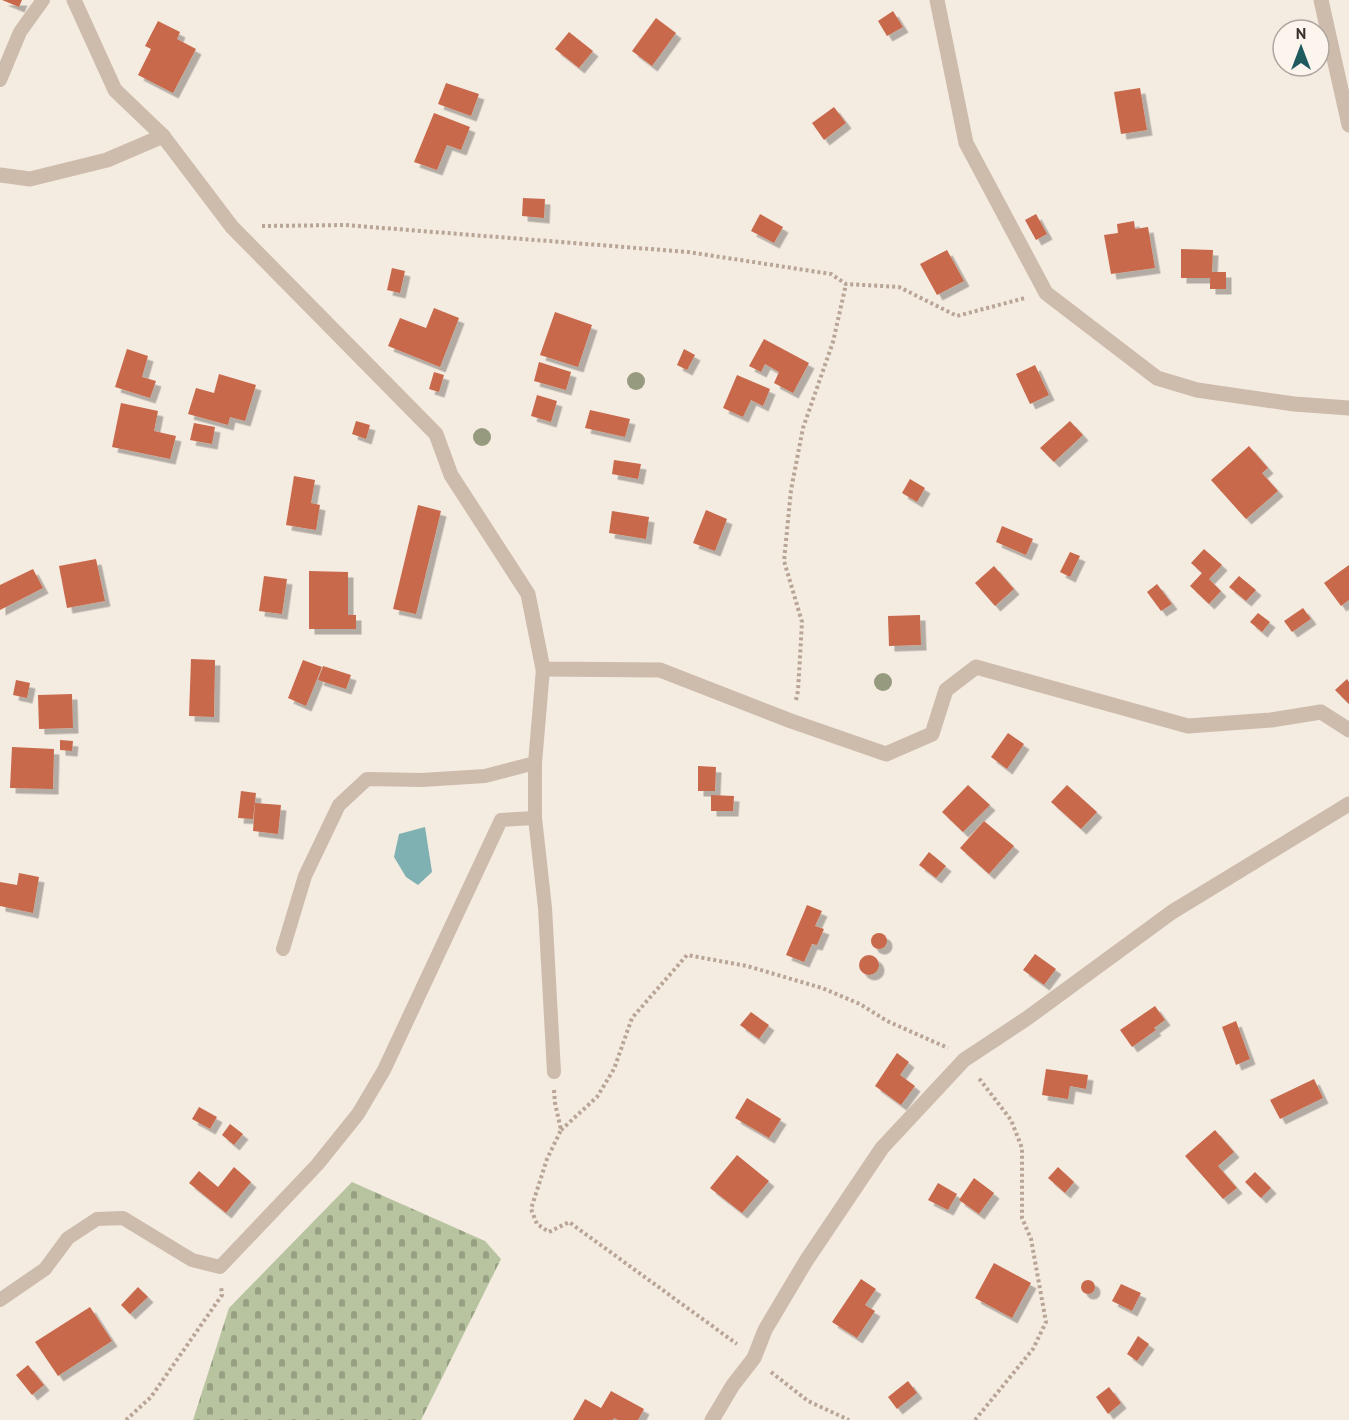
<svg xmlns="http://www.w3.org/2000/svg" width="1349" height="1420" font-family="'PT Sans',sans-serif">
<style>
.cemetery{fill:url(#cemetery-stones)}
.water{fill:#7fb0b2}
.building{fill:#c8694b;filter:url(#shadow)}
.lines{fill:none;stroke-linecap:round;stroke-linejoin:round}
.path{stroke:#b9a596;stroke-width:4;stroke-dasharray:3 3;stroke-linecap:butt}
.lane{stroke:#cdbbac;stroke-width:14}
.street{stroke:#cdbbac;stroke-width:15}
.tree{fill:#969b7f}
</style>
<defs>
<pattern id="cemetery-stones" width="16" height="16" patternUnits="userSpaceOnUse" patternTransform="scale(1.5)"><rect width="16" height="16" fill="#b8c4a0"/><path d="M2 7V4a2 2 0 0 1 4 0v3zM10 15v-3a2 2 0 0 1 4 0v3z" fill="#97a083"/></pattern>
<filter id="shadow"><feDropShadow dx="5.5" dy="5.5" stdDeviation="0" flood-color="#0004"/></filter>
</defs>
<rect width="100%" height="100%" fill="#f4ebe1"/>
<polygon class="cemetery" points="352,1182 485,1241 501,1259 421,1420 193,1420 229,1308"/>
<polygon class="water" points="425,827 432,872 418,885 406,877 394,857 399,834"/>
<g class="building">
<polygon points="2,0 22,0 19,7"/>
<polygon points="893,11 903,27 887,36 878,21"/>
<polygon points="656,18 676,33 652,66 632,51"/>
<polygon points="158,21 180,32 177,39 196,49 173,93 138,75 151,49 145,46"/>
<polygon points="569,32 593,51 579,68 555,49"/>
<polygon points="446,83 479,94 471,116 438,104"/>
<polygon points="1140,88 1147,130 1121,134 1114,92"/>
<polygon points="834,107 846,123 824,140 812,123"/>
<polygon points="434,113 470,127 461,150 447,145 437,170 414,162"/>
<polygon points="523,198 545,199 544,218 522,216"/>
<polygon points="760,214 783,227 774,243 751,231"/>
<polygon points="1036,214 1047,234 1036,240 1025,220"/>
<polygon points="1134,221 1135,229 1148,227 1155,268 1111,274 1104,235 1118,233 1117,224"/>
<polygon points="1181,249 1213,250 1212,272 1226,272 1226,289 1210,289 1210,278 1181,278"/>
<polygon points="947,250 964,281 937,295 920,264"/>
<polygon points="392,268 405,271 400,293 387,290"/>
<polygon points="434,308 459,318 440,367 388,346 400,318 426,328"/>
<polygon points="555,312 592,325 578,367 540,355"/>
<polygon points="764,339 809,363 793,393 774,383 779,372 765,364 761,372 749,366"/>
<polygon points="127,349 148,356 142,377 156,381 150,398 115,387"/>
<polygon points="684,349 695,355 687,370 677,365"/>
<polygon points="539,362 571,372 566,390 534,381"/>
<polygon points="1035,365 1049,395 1030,404 1016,374"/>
<polygon points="434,372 444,375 439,392 429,389"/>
<polygon points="219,374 256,385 245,421 230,417 228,425 188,414 196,388 214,393"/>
<polygon points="737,375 770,389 763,406 751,400 743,417 723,408"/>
<polygon points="537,395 557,401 551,422 531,416"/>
<polygon points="121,403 158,411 154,431 176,436 170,459 112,447"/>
<polygon points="590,410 630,419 625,437 585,428"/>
<polygon points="356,421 370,425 366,439 352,434"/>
<polygon points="1070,421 1083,435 1054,462 1040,448"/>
<polygon points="194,423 215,427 212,444 190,440"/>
<polygon points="1249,446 1268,468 1262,473 1278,491 1246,519 1211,480"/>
<polygon points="614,460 641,464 638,479 612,474"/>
<polygon points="294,476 315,480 311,503 320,505 316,530 286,525"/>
<polygon points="910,479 925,488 917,502 902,493"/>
<polygon points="418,505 441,511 416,614 393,609"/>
<polygon points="706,510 727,519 715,551 693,543"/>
<polygon points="612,511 649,517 646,539 609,533"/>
<polygon points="1002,526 1033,539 1026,555 996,542"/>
<polygon points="1204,549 1222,565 1209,579 1221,591 1209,604 1190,586 1202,573 1191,563"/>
<polygon points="1070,552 1080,556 1070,577 1060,572"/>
<polygon points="96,559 105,601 67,608 59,566"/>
<polygon points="1349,565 1349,600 1341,606 1324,583"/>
<polygon points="994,566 1014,589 995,606 975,583"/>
<polygon points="33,569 43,588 0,610 0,585"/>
<polygon points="309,571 348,572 348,615 356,615 356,629 309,629"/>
<polygon points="264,576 287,579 282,614 259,611"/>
<polygon points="1239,576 1256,590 1246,601 1229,587"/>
<polygon points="1157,584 1172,604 1161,611 1147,592"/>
<polygon points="1303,608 1311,619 1292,632 1284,621"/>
<polygon points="1258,613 1270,622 1262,632 1250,622"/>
<polygon points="920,615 921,645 889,646 888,616"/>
<polygon points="191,659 215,660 214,717 189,716"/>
<polygon points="303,660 322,667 306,706 288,698"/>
<polygon points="323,666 351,675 346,689 318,680"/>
<polygon points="1347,679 1349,682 1349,704 1335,690"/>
<polygon points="16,680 30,683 27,698 13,695"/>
<polygon points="72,694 73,728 39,729 38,695"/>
<polygon points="1008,733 1024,744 1007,769 991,757"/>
<polygon points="60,740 73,741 72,751 60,750"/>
<polygon points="12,747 54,749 53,789 10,788"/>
<polygon points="698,766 716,767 715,791 698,791"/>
<polygon points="968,785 990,805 963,832 942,812"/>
<polygon points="1067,785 1097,812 1081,829 1051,802"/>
<polygon points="241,791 256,793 253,819 238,818"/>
<polygon points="711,795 734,796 733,811 711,811"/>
<polygon points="255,803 281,805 278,834 253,831"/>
<polygon points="984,821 1014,846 989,874 960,848"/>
<polygon points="929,852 946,866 936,878 919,865"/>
<polygon points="19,873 39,877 33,913 0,906 0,882 17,885"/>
<polygon points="807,905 822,911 815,926 824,929 817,945 812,944 804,962 786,955"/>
<circle cx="879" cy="941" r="8"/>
<polygon points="1035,954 1056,969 1044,985 1023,970"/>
<circle cx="869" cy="965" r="10"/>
<polygon points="1155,1006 1165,1020 1154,1028 1156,1030 1132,1047 1120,1030"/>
<polygon points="751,1012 769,1025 759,1039 740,1025"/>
<polygon points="1236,1021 1250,1059 1236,1065 1222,1027"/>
<polygon points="897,1053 909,1062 900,1075 915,1086 901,1105 875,1086"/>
<polygon points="1046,1069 1088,1075 1086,1089 1070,1086 1068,1099 1042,1095"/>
<polygon points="1314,1079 1323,1098 1280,1119 1270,1100"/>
<polygon points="747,1098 781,1119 769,1138 735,1118"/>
<polygon points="199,1107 217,1117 210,1129 192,1119"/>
<polygon points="230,1124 243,1134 234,1145 222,1135"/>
<polygon points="1215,1130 1234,1152 1218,1166 1237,1188 1223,1199 1185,1156"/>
<polygon points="737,1155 769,1181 742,1213 710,1188"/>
<polygon points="234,1167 251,1182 226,1213 189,1183 199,1171 218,1187"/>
<polygon points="1058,1167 1074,1182 1065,1193 1048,1178"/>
<polygon points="1255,1172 1271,1188 1261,1198 1245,1182"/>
<polygon points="974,1178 994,1193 979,1214 959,1200"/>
<polygon points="938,1183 957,1194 948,1210 928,1200"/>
<polygon points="994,1263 1031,1283 1012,1318 975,1298"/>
<polygon points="861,1279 876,1289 865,1305 875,1311 857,1338 832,1322"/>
<circle cx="1088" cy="1287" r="7"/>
<polygon points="1121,1284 1141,1293 1132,1311 1112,1301"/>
<polygon points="138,1287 148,1297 130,1314 121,1305"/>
<polygon points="90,1307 112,1341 58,1376 35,1342"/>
<polygon points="1138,1336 1149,1344 1137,1361 1127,1354"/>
<polygon points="28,1365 44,1385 32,1395 16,1375"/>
<polygon points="908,1381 917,1393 897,1409 888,1397"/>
<polygon points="1109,1387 1121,1403 1108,1414 1096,1397"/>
<polygon points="611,1391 644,1409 638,1420 618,1420 614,1418 613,1420 573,1420 585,1399 601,1408"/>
</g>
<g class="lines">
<g class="path">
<polyline points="262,226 345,225 688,252 831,274 846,284 899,287 957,316 1025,298"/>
<polyline points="796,700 798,691 802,622 784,561 791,490 803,428 833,342 846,284"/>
<polyline points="554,1090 555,1103 561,1130 547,1159 531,1209 537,1224 549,1232 569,1222 737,1344"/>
<polyline points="561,1130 597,1097 614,1069 632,1018 687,955 747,966 822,988 860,1004 887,1021 948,1048"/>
<polyline points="771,1372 808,1401 849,1420"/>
<polyline points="126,1420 151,1397 222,1295 221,1286"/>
<polyline points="975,1420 1033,1349 1046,1322 1031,1239 1022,1218 1022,1148 1011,1120 978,1077"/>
</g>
<g class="lane">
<polyline points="0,80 20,32 43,0"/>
<polyline points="543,669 535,763 535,818 545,908 554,1072"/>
<polyline points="283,949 305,876 339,805 367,779 422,780 485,776 535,763"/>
<polyline points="0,1300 45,1269 68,1238 97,1219 123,1218 192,1260 220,1267 317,1165 358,1114 384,1070 501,820 535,818"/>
</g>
<g class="street">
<polyline points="74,0 115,90 163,136 232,227 436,434 451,475 528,594 543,669 660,670 791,721 886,754 932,734 946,690 976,667 1188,726 1271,720 1321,712 1349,730"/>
<polyline points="937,0 966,143 1046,293 1157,378 1197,390 1294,404 1349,408"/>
<polyline points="1321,0 1349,125"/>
<polyline points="0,175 30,179 107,160 163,136"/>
<polyline points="712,1420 733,1385 754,1358 765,1330 806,1261 882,1148 964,1060 1026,1019 1172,912 1349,804"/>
</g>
</g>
<g class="tree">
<circle cx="636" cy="381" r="9"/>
<circle cx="482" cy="437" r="9"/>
<circle cx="883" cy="682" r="9"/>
</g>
<g transform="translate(1301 48)"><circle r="28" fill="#fbf5ee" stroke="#aea6a0" stroke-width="1.5"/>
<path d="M0-4.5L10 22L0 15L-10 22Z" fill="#1f5a5e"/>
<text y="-9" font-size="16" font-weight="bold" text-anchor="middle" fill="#3b302b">N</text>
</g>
</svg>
